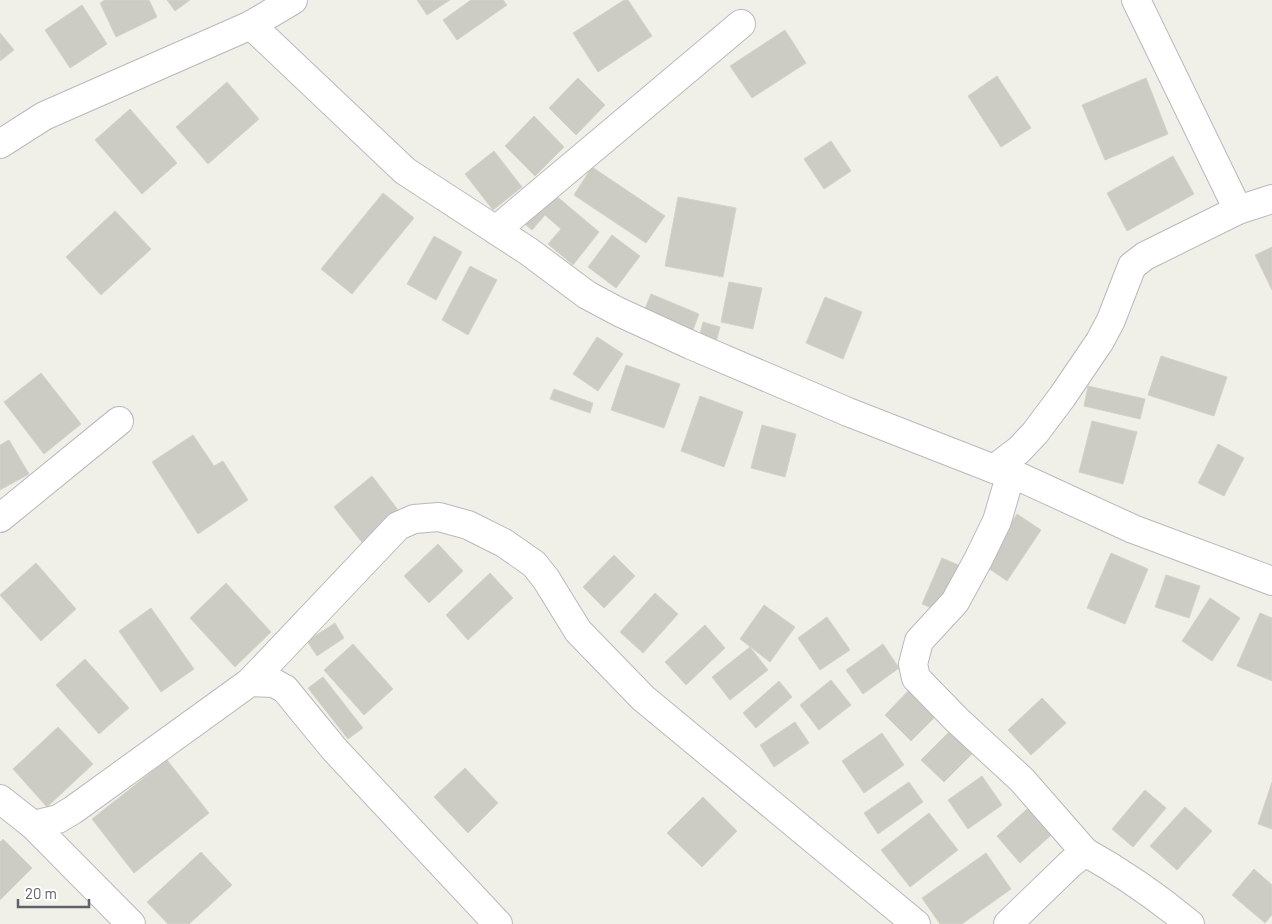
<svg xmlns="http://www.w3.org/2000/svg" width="1272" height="924" font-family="Barlow,sans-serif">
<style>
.building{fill:#cccbc4;stroke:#d5d3c6}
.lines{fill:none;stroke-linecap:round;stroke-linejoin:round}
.minor-casing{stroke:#b8b9be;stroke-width:30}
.minor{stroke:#fff;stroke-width:28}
</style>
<rect width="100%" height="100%" fill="#f1f0e8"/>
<g class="building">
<polygon points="105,0 149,0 157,17 116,37 100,3"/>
<polygon points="167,0 190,0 175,11"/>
<polygon points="417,0 450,0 427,15"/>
<polygon points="471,0 503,0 507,5 457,40 443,20"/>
<polygon points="624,0 628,0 652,36 598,72 573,33"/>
<polygon points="82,5 107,44 70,68 45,30"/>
<polygon points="785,30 806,63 752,98 730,66"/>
<polygon points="0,33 14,50 0,61"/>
<polygon points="997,76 1031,128 1001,147 968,96"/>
<polygon points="578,78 605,105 576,135 549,108"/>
<polygon points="1146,78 1168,134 1105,160 1082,105"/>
<polygon points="227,82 259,119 208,164 176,127"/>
<polygon points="130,109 177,163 142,194 95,140"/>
<polygon points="534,116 564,147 535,176 505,146"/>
<polygon points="831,141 851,171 824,189 804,159"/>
<polygon points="494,151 522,187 493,210 465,174"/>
<polygon points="1173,156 1194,194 1127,231 1107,193"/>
<polygon points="592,167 665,216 646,243 574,195"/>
<polygon points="548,189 599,232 573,265 548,244 561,229 545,215 532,230 521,221"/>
<polygon points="383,193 414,218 352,294 321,269"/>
<polygon points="678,197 736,208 723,277 665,266"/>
<polygon points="115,211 151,249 101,295 66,257"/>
<polygon points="612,235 640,256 616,288 588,267"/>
<polygon points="434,236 462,252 436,300 407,284"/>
<polygon points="1272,247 1272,290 1255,255"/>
<polygon points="470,266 497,280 468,335 442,320"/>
<polygon points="729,282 762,288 753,329 721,322"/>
<polygon points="651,294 699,314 691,335 643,314"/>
<polygon points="825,297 862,312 843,359 806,343"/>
<polygon points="703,322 720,327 715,346 698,342"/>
<polygon points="597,337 623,354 598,391 573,374"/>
<polygon points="1161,356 1227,377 1214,416 1148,395"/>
<polygon points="626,365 680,384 664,428 611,410"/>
<polygon points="41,373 81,424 44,454 4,402"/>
<polygon points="1088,386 1145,399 1140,419 1084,406"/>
<polygon points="554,389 593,403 590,413 550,399"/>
<polygon points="700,396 743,412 724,467 681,451"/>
<polygon points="1092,421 1137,432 1123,484 1079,472"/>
<polygon points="762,425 796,434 785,477 751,468"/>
<polygon points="193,435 214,466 223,461 248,500 198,534 152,462"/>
<polygon points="9,440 29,474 0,490 0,445"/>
<polygon points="1218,444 1244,458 1224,496 1198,483"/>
<polygon points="372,476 402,515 364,545 334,507"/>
<polygon points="1017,514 1041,530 1007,581 984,565"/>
<polygon points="438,544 463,571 429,603 404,576"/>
<polygon points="1111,553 1148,569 1125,624 1087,608"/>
<polygon points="614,555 635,576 604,608 583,587"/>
<polygon points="942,558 963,567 944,613 922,604"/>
<polygon points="36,563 76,609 41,641 0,595"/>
<polygon points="490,573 513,598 468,640 446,615"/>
<polygon points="1166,575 1200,586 1189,618 1155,607"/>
<polygon points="226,583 271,632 235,667 190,618"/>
<polygon points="655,593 678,614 643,653 620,632"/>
<polygon points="1210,598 1240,618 1212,661 1182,641"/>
<polygon points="764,605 795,627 770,662 740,639"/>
<polygon points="151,608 194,669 161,692 119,631"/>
<polygon points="1260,613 1272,618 1272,681 1237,666"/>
<polygon points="827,617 850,650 820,670 798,638"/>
<polygon points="335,623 344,638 317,656 307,641"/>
<polygon points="705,625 725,648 686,685 665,662"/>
<polygon points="353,644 393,689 364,715 324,670"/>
<polygon points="883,644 899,668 863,694 846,670"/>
<polygon points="750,647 768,670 730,700 712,677"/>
<polygon points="85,659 129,708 99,734 56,685"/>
<polygon points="323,677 363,728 348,739 308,688"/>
<polygon points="831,680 851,705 819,730 800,705"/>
<polygon points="779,681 792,697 756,728 743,713"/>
<polygon points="913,686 940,712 911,741 885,715"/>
<polygon points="1042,698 1066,723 1031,755 1008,730"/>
<polygon points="795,722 809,743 774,767 760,745"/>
<polygon points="58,727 93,764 47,807 13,769"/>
<polygon points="953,728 976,750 944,782 921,760"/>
<polygon points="882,733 904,765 864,793 842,761"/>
<polygon points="167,760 209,813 134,873 92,819"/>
<polygon points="465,768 498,803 468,833 434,797"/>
<polygon points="982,776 1002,805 968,829 948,800"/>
<polygon points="909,782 923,802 878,834 864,813"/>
<polygon points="1272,782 1272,829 1258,824"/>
<polygon points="1145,790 1166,808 1133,847 1112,829"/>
<polygon points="703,797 737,831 702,867 667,833"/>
<polygon points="1036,801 1059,828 1020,863 997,836"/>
<polygon points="1185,807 1212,831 1177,870 1150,846"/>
<polygon points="929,813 958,850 910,887 881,850"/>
<polygon points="3,839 32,868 0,900 0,842"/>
<polygon points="201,852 232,885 189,924 168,924 147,902"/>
<polygon points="986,853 1011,889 962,924 940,924 922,898"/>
<polygon points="1254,869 1272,885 1272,915 1265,923 1232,895"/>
</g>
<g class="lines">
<g class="minor-casing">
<g id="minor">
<polyline points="1136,0 1238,210"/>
<polyline points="251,25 405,171 528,251 587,295 619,312 691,345 848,412 994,469 1011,473 1133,529 1272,581"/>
<polyline points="0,144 44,116 251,25 293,0"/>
<polyline points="496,230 741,24"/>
<polyline points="994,469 1019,450 1035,433 1062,397 1100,341 1111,320 1132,266 1145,256 1238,210 1272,199"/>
<polyline points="1011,473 997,521 978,560 955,602 919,641 913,664 916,678 957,720 1022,780 1085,852"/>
<polyline points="0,518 119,421"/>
<polyline points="250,682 274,683 285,689 335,750 498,924"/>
<polyline points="0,799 33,825 131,924"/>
<polyline points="33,825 58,819 73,810 250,682 398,526 414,519 439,517 468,525 504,543 534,564 546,579 578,631 643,698 916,924"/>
<path d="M1008 924 1070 864 1085 852C1123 873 1157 897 1190 924"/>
</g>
</g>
<use href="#minor" class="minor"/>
</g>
<path d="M18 899v8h71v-8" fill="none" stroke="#5f6268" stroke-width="2.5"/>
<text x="25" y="899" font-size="15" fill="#5f6268" stroke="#ffffff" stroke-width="4" paint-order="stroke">20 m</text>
</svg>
